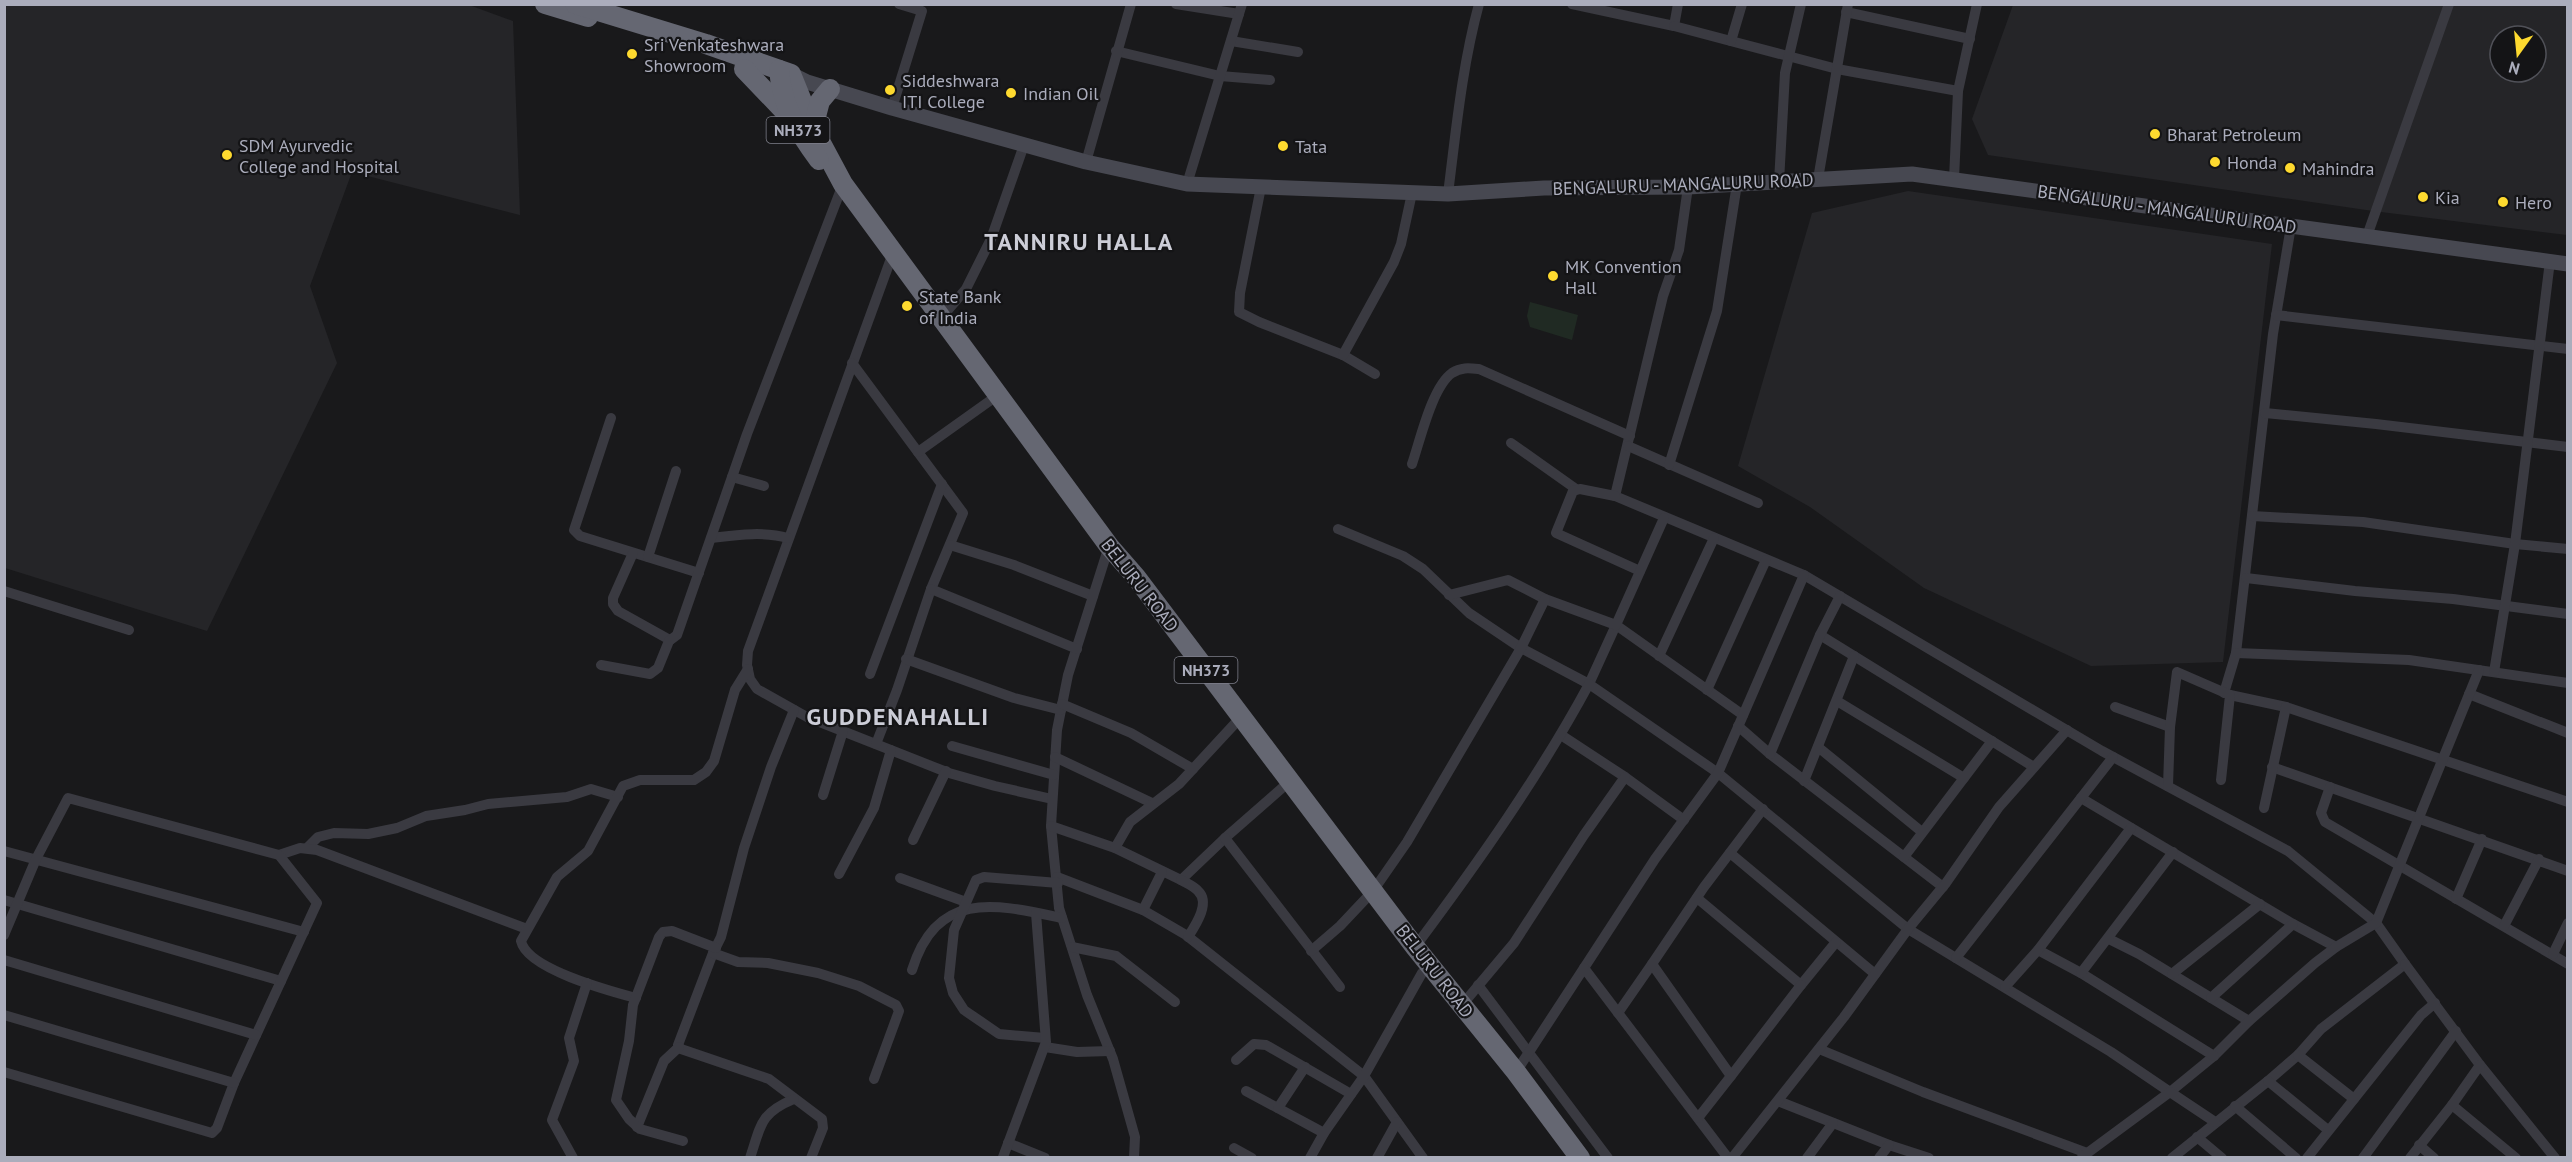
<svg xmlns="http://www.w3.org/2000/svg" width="2572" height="1162" font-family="'PT Sans',sans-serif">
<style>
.built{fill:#252528;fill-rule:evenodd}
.green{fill:#202a23}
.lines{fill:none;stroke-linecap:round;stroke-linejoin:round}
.street{stroke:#3a3a41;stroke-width:10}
.secondary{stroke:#474851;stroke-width:15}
.highway{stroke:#656772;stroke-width:20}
.poi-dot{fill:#fdd92f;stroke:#141416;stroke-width:2}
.labels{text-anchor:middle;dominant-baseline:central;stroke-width:4.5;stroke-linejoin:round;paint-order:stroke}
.shield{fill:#141416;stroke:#7e7f8a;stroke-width:1.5}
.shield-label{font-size:16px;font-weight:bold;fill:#abadbc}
.poi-label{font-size:18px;fill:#abadbc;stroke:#141416;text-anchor:start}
.street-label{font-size:18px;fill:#abadbc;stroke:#141416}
.district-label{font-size:24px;font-weight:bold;letter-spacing:1.5px;fill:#cccdd7;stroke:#141416}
</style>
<rect width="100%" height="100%" fill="#19191b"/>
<g class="built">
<polygon points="469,5 513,21 520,215 352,172 310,286 337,363 207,631 5,568 5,5"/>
<path d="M2013 5H2567V235L2373 211 1988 155 1972 119ZM2500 36H2536V72H2500Z"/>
<polygon points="1908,191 2272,244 2223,662 2091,666 1924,588 1810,507 1738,466 1812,213"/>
</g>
<polygon class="green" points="1530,302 1578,315 1572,340 1530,327 1527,316"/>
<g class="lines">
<g class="street">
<polyline points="1176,4 1239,14"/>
<polyline points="1572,4 1674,26 1678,4"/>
<polyline points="1846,12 1970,39"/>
<polyline points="1674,26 1837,69 1958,91"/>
<polyline points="1231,41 1298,52"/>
<polyline points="1731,41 1742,4"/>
<polyline points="1116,51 1220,76 1270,80"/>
<polyline points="892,108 922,11 899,4"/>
<polyline points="1086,162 1131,4"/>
<polyline points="1818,179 1848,4"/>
<polyline points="1954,179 1958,91 1977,4"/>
<polyline points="1779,182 1785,73 1801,4"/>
<polyline points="1187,184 1242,4"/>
<polyline points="1261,187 1240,293 1239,312 1259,322 1343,355 1375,374"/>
<polyline points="1688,187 1679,250 1663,296 1615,496 1804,575 2102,751 2288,851 2376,923 2405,964 2321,1029 2298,1055 2268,1081 2172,1158"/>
<path d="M1448 194C1456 131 1462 66 1479 4"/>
<polyline points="2291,226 2273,334 2236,653 2409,660 2568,683"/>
<polyline points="2367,236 2449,4"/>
<polyline points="893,253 748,651 747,665 750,679 757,689 807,717 949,773 995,786 1052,799"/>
<polyline points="2276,315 2568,349"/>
<polyline points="941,318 966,289 991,239 1024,145"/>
<polyline points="1343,355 1394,262 1401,244 1412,193"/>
<polyline points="852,363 963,513 931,589 897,690 876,744"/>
<polyline points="2265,413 2376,424 2568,447"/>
<polyline points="611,418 574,530 580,536 699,573"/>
<polyline points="1511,443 1576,489"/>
<polyline points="1628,446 1758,503"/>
<polyline points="918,452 998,395"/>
<path d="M1412 464C1420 441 1432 387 1452 373 1461 367 1469 368 1479 369L1630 436"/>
<polyline points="1669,465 1717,311 1737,184"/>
<polyline points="732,477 764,486"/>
<polyline points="1615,496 1580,489 1573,491 1556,533 1640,571"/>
<polyline points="2252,516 2363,522 2515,544 2568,549"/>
<polyline points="1338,529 1403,556 1423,569 1469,613 1521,648 1589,684 1616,625 1743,715"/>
<path d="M711 538C736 535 764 531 788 538"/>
<polyline points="950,545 1014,565 1093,596"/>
<polyline points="1109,546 1068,675 1057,730 1051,826 1059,908 1087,995 1113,1059 1135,1137 1134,1158"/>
<polyline points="633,553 613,598 613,604 618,611 670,640"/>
<polyline points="648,557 676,471"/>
<polyline points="2246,578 2355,591 2453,599 2568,614"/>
<polyline points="931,589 1077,649"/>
<polyline points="4,591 129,630"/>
<polyline points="1449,595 1508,580 1545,599 1616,625 1664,518"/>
<polyline points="1820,635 2034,767"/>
<polyline points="1659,656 1714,538"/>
<polyline points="906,659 1014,698 1061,710"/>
<polyline points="601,665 650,674 658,668 669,641 677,635 747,434 843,184"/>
<polyline points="2494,672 2515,544 2550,261"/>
<polyline points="870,674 942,484"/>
<polyline points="1707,690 1766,560"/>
<polyline points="2224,693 2236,653"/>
<polyline points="2469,694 2568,733"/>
<polyline points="2230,695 2286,707 2568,802"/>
<polyline points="1837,701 1964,778"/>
<polyline points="1062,704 1131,733 1193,769"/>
<polyline points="2115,707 2170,727"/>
<polyline points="794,710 771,767 744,848 721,937 713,953 678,1045 681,1049 769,1079 822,1119 823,1128 811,1158"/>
<polyline points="1738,726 1770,754 1943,887"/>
<polyline points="1561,735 1625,777 1684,820"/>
<polyline points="952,746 1054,775"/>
<polyline points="1818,747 1922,832"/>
<polyline points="1770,754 1820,635 1840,596"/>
<polyline points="1055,757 1152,803"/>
<polyline points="2272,767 2568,871"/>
<polyline points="1804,781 1854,656"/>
<polyline points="2168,786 2170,727 2177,672 2230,695 2221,780"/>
<polyline points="2330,787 2321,813 2325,822 2568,964"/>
<polyline points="823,795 843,731"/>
<polyline points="2081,798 2293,924 2336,947"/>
<polyline points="2264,808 2286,707"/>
<polyline points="1051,826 1115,848 1181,880 1225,838 1290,781"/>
<polyline points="1225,838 1340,987"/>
<polyline points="913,840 946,771"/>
<polyline points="307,848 318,837 334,833 368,834 397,828 426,816 465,810 488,804 567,797 591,789 618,797"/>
<polyline points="1115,848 1130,822 1179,784 1241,717"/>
<polyline points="4,851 304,932"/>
<polyline points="1730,853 1875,974"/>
<polyline points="279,855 300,848 317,850 527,929"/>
<polyline points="1904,857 1992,741"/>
<polyline points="839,874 874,808 891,750"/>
<polyline points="1057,877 1143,910 1186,935 1364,1076 1423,1158"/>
<polyline points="900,878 966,902"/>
<path d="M1181 880C1186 883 1194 886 1198 891 1211 903 1195 926 1188 937"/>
<polyline points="1697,898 1801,985 1836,942"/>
<polyline points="2456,899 2482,839"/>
<polyline points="4,900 281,981"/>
<polyline points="1143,910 1162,872"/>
<polyline points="2504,926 2539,859"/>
<polyline points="4,935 36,859 68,798 279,855 317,903 234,1083 217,1128 212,1133 4,1072"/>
<polyline points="2109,939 2139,954 2249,1021"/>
<polyline points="1072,947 1116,956 1175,1002"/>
<path d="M1415 947C1477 864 1540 775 1589 684L1718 773 1908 929 2111 1052 2170 1092 2214 1056 2249 1021 2315 963 2336 947 2376 923 2479 670"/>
<polyline points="2038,950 2081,973 2214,1056"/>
<polyline points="1311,951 1340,926 1373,891 1407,842 1521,648 1545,599"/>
<polyline points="713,953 738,962 768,963 818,973 859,986 896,1005 899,1011 874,1079"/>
<polyline points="2553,954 2568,923"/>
<polyline points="1956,958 2113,757"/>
<polyline points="4,960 256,1035"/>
<polyline points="2405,964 2480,1065 2555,1158"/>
<polyline points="1584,968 1655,859 1718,773 1804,575"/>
<path d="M912 970C937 889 996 904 1062 918"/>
<polyline points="2081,973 2173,852"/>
<polyline points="2172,974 2260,904"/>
<polyline points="1478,985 1608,1158"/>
<polyline points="2005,987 2038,950 2131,828"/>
<path d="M636 998C610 991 527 969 521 941L557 877 588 851 623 786 640 780H694L706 772 714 761 735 690 748 669"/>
<polyline points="2211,998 2293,924"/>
<polyline points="1462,1005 1514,943 1584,835 1625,777"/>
<polyline points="1618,1013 1652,964"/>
<polyline points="4,1015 234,1083"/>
<polyline points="1045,1038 999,1034 964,1010 953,993 949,978 954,930 976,880 984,877 1058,883"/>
<polyline points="1045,1047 1077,1052 1110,1051"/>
<polyline points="1819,1049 1923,1092 2087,1153"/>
<polyline points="2298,1055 2354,1099"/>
<polyline points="1236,1060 1254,1044 1266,1045 1351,1094"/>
<polyline points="1516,1072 1584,968 1728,1158"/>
<polyline points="1731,1076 1801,985"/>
<polyline points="2268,1081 2328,1130"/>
<polyline points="1246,1091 1324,1133"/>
<polyline points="1778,1101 1889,1145 1929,1158"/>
<polyline points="2452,1105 2516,1158"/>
<polyline points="2235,1106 2296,1158"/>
<polyline points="1278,1108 1305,1067"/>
<polyline points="1698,1118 1731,1076 1652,964 1704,887 1763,809"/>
<polyline points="637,1127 664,1061 679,1047"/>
<polyline points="2197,1137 2222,1158"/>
<polyline points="683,1141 640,1129 629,1119 616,1100 629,1041 633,1005 659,937 663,932 672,931 716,948"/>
<polyline points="1008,1143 1045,1158"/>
<polyline points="2419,1145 2434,1158"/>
<polyline points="1234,1148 1252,1158"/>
<polyline points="1003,1157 1046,1042 1036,913"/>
<polyline points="2082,1157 2170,1092 2215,1122"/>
<polyline points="573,1158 552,1120 574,1061 569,1038 587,983"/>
<path d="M750 1158C761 1125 760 1113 794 1099"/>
<polyline points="1310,1158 1324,1133 1364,1076 1422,973 1431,966"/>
<polyline points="1377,1158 1397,1122"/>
<polyline points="1732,1158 1844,1017 1908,929 1946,883 1999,807 2067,730"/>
<polyline points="1807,1158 1833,1123"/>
<polyline points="1879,1158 1889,1145"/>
<polyline points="2307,1158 2421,1015 2435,1003"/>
<polyline points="2363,1158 2456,1031"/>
<polyline points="2410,1158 2452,1105 2480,1065"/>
</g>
<polyline class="secondary" points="791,74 807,82 892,108 1086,162 1187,184 1448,194 1544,188 1688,187 1912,174 2568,264"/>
<g class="highway">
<polyline points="545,4 588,17"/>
<polyline points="575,4 706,44 791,74 813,128 843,184 1109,546 1136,577 1415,947 1516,1072 1580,1158"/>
<polyline points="744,69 788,115"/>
<path d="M779 70C782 106 798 132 819 160"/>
<polyline points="813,128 820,101 830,89"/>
</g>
</g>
<g class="poi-dot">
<circle cx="632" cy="54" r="6"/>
<circle cx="890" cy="90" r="6"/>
<circle cx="1011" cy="93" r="6"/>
<circle cx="2155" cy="134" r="6"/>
<circle cx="1283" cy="146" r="6"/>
<circle cx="227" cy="155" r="6"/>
<circle cx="2215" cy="162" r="6"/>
<circle cx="2290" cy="168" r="6"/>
<circle cx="2423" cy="197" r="6"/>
<circle cx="2503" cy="202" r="6"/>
<circle cx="1553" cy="276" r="6"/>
<circle cx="907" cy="306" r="6"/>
</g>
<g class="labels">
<g class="shield">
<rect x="766.5" y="117" width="63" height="26" rx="4.5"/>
<rect x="1174.5" y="657" width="63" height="26" rx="4.5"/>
</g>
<g class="shield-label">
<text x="798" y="130">NH373</text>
<text x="1206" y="670">NH373</text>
</g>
<g class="poi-label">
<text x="644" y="44">Sri Venkateshwara<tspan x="644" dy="21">Showroom</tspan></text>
<text x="902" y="80">Siddeshwara<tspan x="902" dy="21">ITI College</tspan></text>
<text x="1023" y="93">Indian Oil</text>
<text x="2167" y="134">Bharat Petroleum</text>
<text x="239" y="145">SDM Ayurvedic<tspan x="239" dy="21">College and Hospital</tspan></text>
<text x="1295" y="146">Tata</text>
<text x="2227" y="162">Honda</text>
<text x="2302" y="168">Mahindra</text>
<text x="2435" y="197">Kia</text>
<text x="2515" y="202">Hero</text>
<text x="1565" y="266">MK Convention<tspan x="1565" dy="21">Hall</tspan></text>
<text x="919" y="296">State Bank<tspan x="919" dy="21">of India</tspan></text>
</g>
<g class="street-label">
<text transform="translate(1683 184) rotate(-2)">BENGALURU - MANGALURU ROAD</text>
<text transform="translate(2167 209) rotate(8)">BENGALURU - MANGALURU ROAD</text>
<text transform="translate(1140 585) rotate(52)">BELURU ROAD</text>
<text transform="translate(1435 971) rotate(52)">BELURU ROAD</text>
</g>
<g class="district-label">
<text x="1079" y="241">TANNIRU HALLA</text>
<text x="898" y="716">GUDDENAHALLI</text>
</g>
</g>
<rect width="2572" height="1162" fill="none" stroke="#abadbc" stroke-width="12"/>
<g transform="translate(2518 54) rotate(195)"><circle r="28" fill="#141416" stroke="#505158" stroke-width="1.5"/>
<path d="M0-4.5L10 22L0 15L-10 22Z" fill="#fdd92f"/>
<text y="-9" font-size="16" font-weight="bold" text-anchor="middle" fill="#abadbc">N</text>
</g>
</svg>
